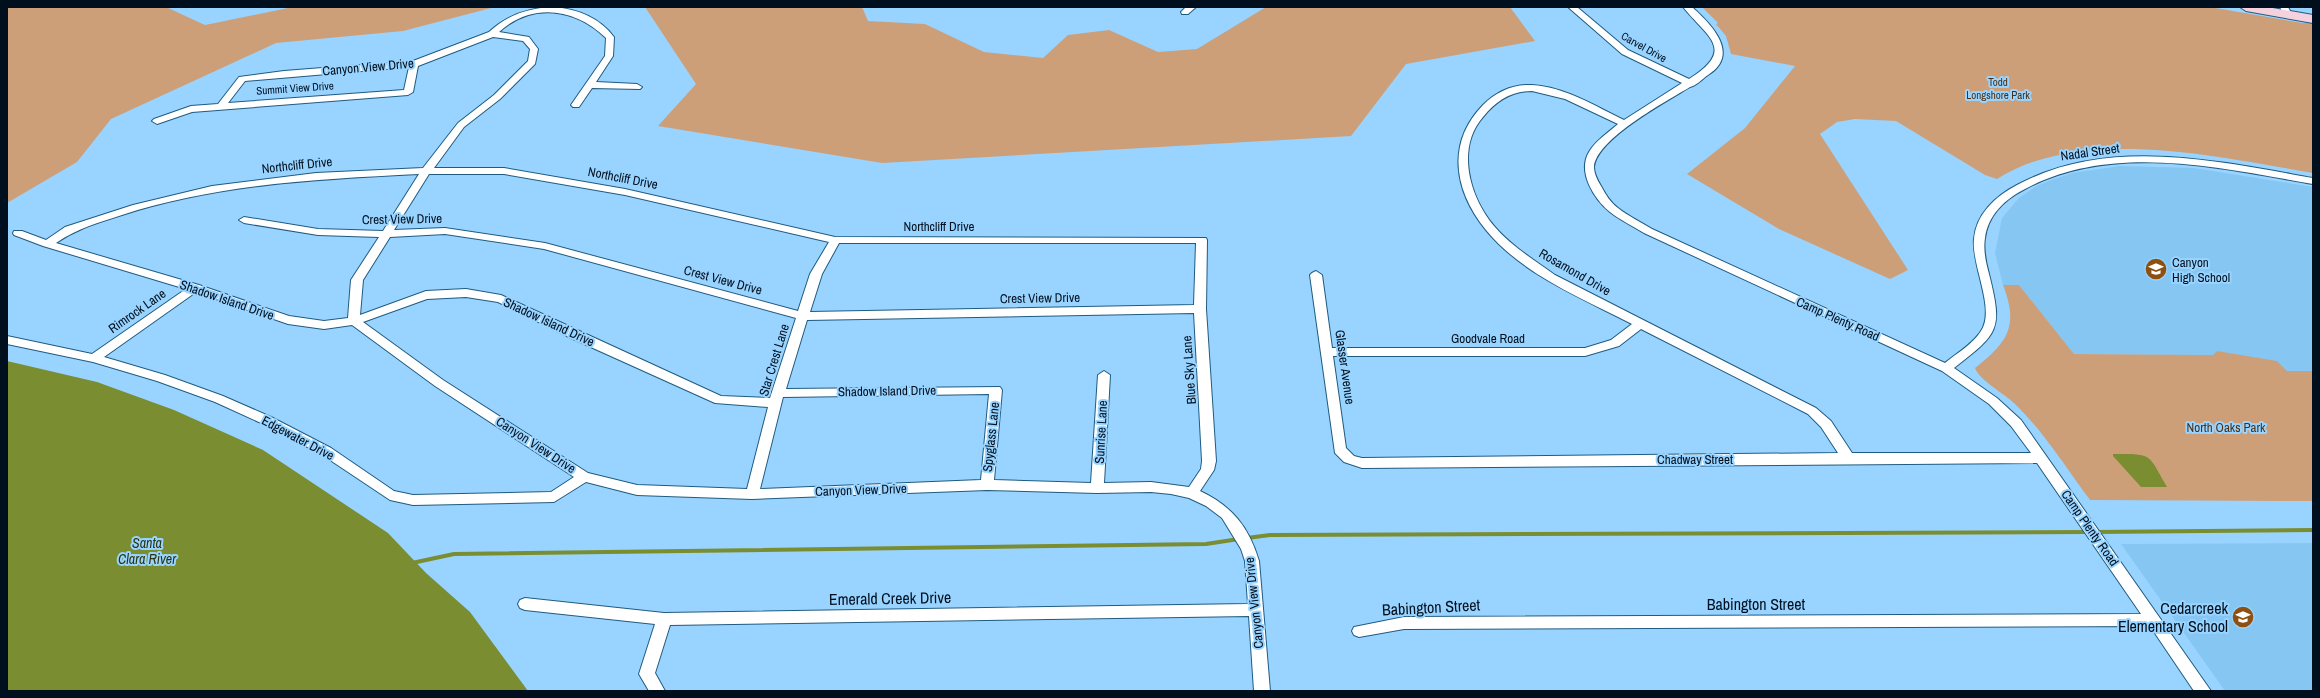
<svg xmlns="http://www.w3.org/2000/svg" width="2320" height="698" font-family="'Archivo Narrow',sans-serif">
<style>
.built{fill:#86c6f3}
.green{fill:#cd9f79}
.water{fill:#7a8d31}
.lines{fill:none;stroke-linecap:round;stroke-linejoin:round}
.stream{stroke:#7a8d31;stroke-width:4}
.minor-casing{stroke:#1f5b80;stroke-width:2}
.secondary-casing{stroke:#1f5b80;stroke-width:2}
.minor{fill:#fff;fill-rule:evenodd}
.secondary{fill:#f5d1de;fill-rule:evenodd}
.labels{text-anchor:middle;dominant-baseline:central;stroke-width:4;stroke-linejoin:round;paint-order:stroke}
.far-street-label{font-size:11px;fill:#000f1e;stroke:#98d4ff}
.far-park-label{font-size:11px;fill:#4c2e13;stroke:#98d4ff}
.street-label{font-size:13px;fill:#000f1e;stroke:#98d4ff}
.poi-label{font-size:13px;fill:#000f1e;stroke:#98d4ff;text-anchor:start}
.park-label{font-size:13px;fill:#4c2e13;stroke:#98d4ff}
.water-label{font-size:14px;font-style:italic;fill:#2b330d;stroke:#98d4ff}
.near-street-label{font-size:16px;fill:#000f1e;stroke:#98d4ff}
.near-poi-label{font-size:16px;fill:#000f1e;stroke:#98d4ff;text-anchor:end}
</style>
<rect width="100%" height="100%" fill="#98d4ff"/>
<g class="built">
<polygon points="2120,166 2194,168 2313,187 2313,371 2287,371 2217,351 2214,355 2074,354 2019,285 2003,285 1995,253 2002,218 2019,198 2035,187 2051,180 2073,173"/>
<polygon points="2313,543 2313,691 2225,691 2121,544"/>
</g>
<g class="green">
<polygon points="7,7 166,7 205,25 293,7 495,7 403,31 276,43 111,119 77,162 7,203"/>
<polygon points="645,7 862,7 868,21 925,24 984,52 1043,58 1068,35 1109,30 1158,52 1197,49 1266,7 1510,7 1535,41 1406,64 1351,136 882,163 658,126 696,84"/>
<path d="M1702 7H2210L2302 23H2313V173C2219 157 2082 125 1997 179L1985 175 1896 121 1855 119 1837 122 1820 134 1908 270 1890 279 1779 229 1687 174 1745 128 1795 66 1731 54 1726 36 1716 24 1718 23Z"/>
<path d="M2003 285H2019L2074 354 2213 355 2217 351 2277 361 2287 371H2313V501L2090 500C2066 468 2044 432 2015 404 2005 394 1979 380 1975 368 2008 342 2019 326 2003 285Z"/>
</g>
<g class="water">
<polygon points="7,361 97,382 174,410 263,450 388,533 426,573 470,612 528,691 7,691"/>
<path d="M2113 454C2154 454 2147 453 2167 487H2141L2113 456Z"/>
</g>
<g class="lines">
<g class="stream">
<polyline points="2095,532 2313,530"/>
<polyline points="1247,538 1270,535 2089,532"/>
<polyline points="412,563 454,554 1206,544 1239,539"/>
</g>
<g class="minor-casing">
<g id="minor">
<path d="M553 7C577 9 599 17 614 37L613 56 596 82 637 84 642 87 640 89 592 88 579 107H573L571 105 605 56 606 38C575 8 532 2 499 32L529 37 538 49 535 64 500 99 464 127 434 168H504L625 189 835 237 1206 238 1207 240 1206 309 1216 461 1214 470 1200 491C1232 506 1249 527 1259 561L1270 691H1254L1249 616 670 625 655 673 665 691H649L639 674 655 624 525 610 520 608 518 604 520 600 525 598 664 613 1248 604 1245 561 1241 549 1222 518 1206 506 1189 498 1171 494 1151 492 1097 493 987 490 752 499 637 495 586 482 554 502 413 505 390 500 321 454 261 423 215 402 157 381 93 362 7 344V336L92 354 186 289 43 246 14 235 13 233 14 231H22L46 240 65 227 133 205 212 186 316 173 423 168 458 123 494 95 528 61 530 49 523 41 493 37 418 66 413 92 408 95 192 112 157 124 152 121 154 119 191 106 218 104 239 77 284 71 413 61 489 32C507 15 528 8 553 7ZM409 67 404 90 228 103 245 81ZM419 174 383 231 318 229 244 217 239 220 244 223 318 235 379 237 351 280 348 318 324 321 289 316 199 285 56 243C78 228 97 223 122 215 218 184 319 179 419 174ZM429 174H504L625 195 829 242 810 274 798 311 545 243 445 228 394 230ZM445 234 544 249 796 318 770 398 721 396 501 295 466 289 426 291 360 315 363 280 390 237ZM839 243H1196L1194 305 810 312 822 274ZM196 292 288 324 324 329 352 325 435 386 574 477 551 492 413 495 394 491 331 448 271 417 223 396 165 375 104 357ZM466 297 498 302 573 339 715 403 768 407 747 489 637 485 588 473 443 380 363 322 427 299ZM1194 313 1202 461 1201 469 1189 487 1151 482 1104 483 1110 375 1104 371 1098 375 1091 483 994 480 1002 390 1000 387 786 389 807 320ZM989 394 981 480 760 489 783 397Z"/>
<polygon points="1186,7 1196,7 1188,14 1182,14 1181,12"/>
<path d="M1568 7H1577L1628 50 1689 79C1737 49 1707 37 1683 7H1692C1711 24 1741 54 1708 75 1702 79 1696 86 1690 87 1667 101 1596 139 1594 167 1594 174 1598 181 1601 186 1606 195 1610 202 1618 208 1628 216 1641 222 1652 229L1945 363C1957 353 1973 344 1981 331 1996 309 1971 265 1974 239 1976 214 1996 196 2017 185 2108 136 2217 161 2313 178V184C2220 168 2112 142 2025 189 2005 199 1988 215 1985 238 1983 250 1986 263 1989 274 2003 330 1999 333 1954 368L1997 398 2021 420 2211 691H2194L2150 626 1404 629 1359 637 1354 635 1352 631 1354 627 1404 617 2141 614 2037 463 1362 468 1344 462 1335 453 1310 275 1312 273 1316 271 1322 275 1332 348H1585L1611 340 1632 324C1582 298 1523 275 1486 230 1454 191 1446 143 1483 105 1496 92 1513 84 1532 85 1565 87 1595 106 1624 120L1682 83 1622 54ZM1532 91 1565 99 1618 124C1608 133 1596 140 1589 152 1577 172 1594 199 1610 212 1620 220 1633 226 1644 233L1942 371 1989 404 2011 426 2031 453H1852L1831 421 1816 408 1555 275C1534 260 1511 246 1494 226 1469 196 1456 148 1483 117 1496 101 1511 91 1532 91ZM1641 329 1808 414 1821 427 1838 453 1362 458 1354 456 1346 448 1333 356H1585L1619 346Z"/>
<polygon points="2280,7 2288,7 2292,15 2291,17 2285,17"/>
</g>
</g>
<g class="secondary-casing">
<polygon id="secondary" points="2240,7 2267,7 2313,15 2313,23 2246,11"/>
</g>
<use href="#minor" class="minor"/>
<use href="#secondary" class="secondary"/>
</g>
<defs>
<g id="school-disc" transform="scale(1.15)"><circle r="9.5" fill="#8d5011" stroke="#98d4ff"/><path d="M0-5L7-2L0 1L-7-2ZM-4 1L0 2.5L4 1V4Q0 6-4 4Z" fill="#fff"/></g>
</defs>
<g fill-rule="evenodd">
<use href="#school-disc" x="2156" y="269"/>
<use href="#school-disc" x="2243" y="617"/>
</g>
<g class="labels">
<g class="far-street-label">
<text transform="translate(1644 47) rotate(29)">Carvel Drive</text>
<text transform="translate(295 88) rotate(-4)">Summit View Drive</text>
</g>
<g class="far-park-label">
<text x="1998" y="82">Todd<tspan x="1998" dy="13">Longshore Park</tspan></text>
</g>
<g class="street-label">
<text transform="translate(368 67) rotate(-5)">Canyon View Drive</text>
<text transform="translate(2090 152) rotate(-8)">Nadal Street</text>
<text transform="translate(297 165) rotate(-6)">Northcliff Drive</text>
<text transform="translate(623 178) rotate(11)">Northcliff Drive</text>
<text transform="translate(402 219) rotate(-1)">Crest View Drive</text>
<text x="939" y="226">Northcliff Drive</text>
<text transform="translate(1575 272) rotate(30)">Rosamond Drive</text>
<text transform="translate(723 280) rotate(15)">Crest View Drive</text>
<text transform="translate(1040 298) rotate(-1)">Crest View Drive</text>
<text transform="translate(227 300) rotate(19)">Shadow Island Drive</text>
<text transform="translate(137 311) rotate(-35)">Rimrock Lane</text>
<text transform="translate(1838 319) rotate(24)">Camp Plenty Road</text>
<text transform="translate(549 322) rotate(25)">Shadow Island Drive</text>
<text x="1488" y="338">Goodvale Road</text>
<text transform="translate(774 360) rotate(-73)">Star Crest Lane</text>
<text transform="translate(1345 367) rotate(82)">Glasser Avenue</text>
<text transform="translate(1189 370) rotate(-94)">Blue Sky Lane</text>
<text transform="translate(887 391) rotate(-1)">Shadow Island Drive</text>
<text transform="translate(1101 432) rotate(-87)">Sunrise Lane</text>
<text transform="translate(991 437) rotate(-84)">Spyglass Lane</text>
<text transform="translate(298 438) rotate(28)">Edgewater Drive</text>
<text transform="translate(536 445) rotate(33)">Canyon View Drive</text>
<text x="1695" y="459">Chadway Street</text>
<text transform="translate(861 490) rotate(-2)">Canyon View Drive</text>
<text transform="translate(2090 528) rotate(55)">Camp Plenty Road</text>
<text transform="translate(1254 603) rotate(-96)">Canyon View Drive</text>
</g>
<g class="poi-label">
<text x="2172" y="262">Canyon<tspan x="2172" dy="15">High School</tspan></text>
</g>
<g class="park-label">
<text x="2226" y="427">North Oaks Park</text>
</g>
<g class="water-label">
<text x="147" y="543">Santa<tspan x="147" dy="16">Clara River</tspan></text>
</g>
<g class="near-street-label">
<text transform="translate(890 598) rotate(-1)">Emerald Creek Drive</text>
<text x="1756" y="604">Babington Street</text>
<text transform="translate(1431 607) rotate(-3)">Babington Street</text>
</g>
<g class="near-poi-label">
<text x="2228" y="608">Cedarcreek<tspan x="2228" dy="18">Elementary School</tspan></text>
</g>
</g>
<rect width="2320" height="698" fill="none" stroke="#000f1e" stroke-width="16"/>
</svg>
